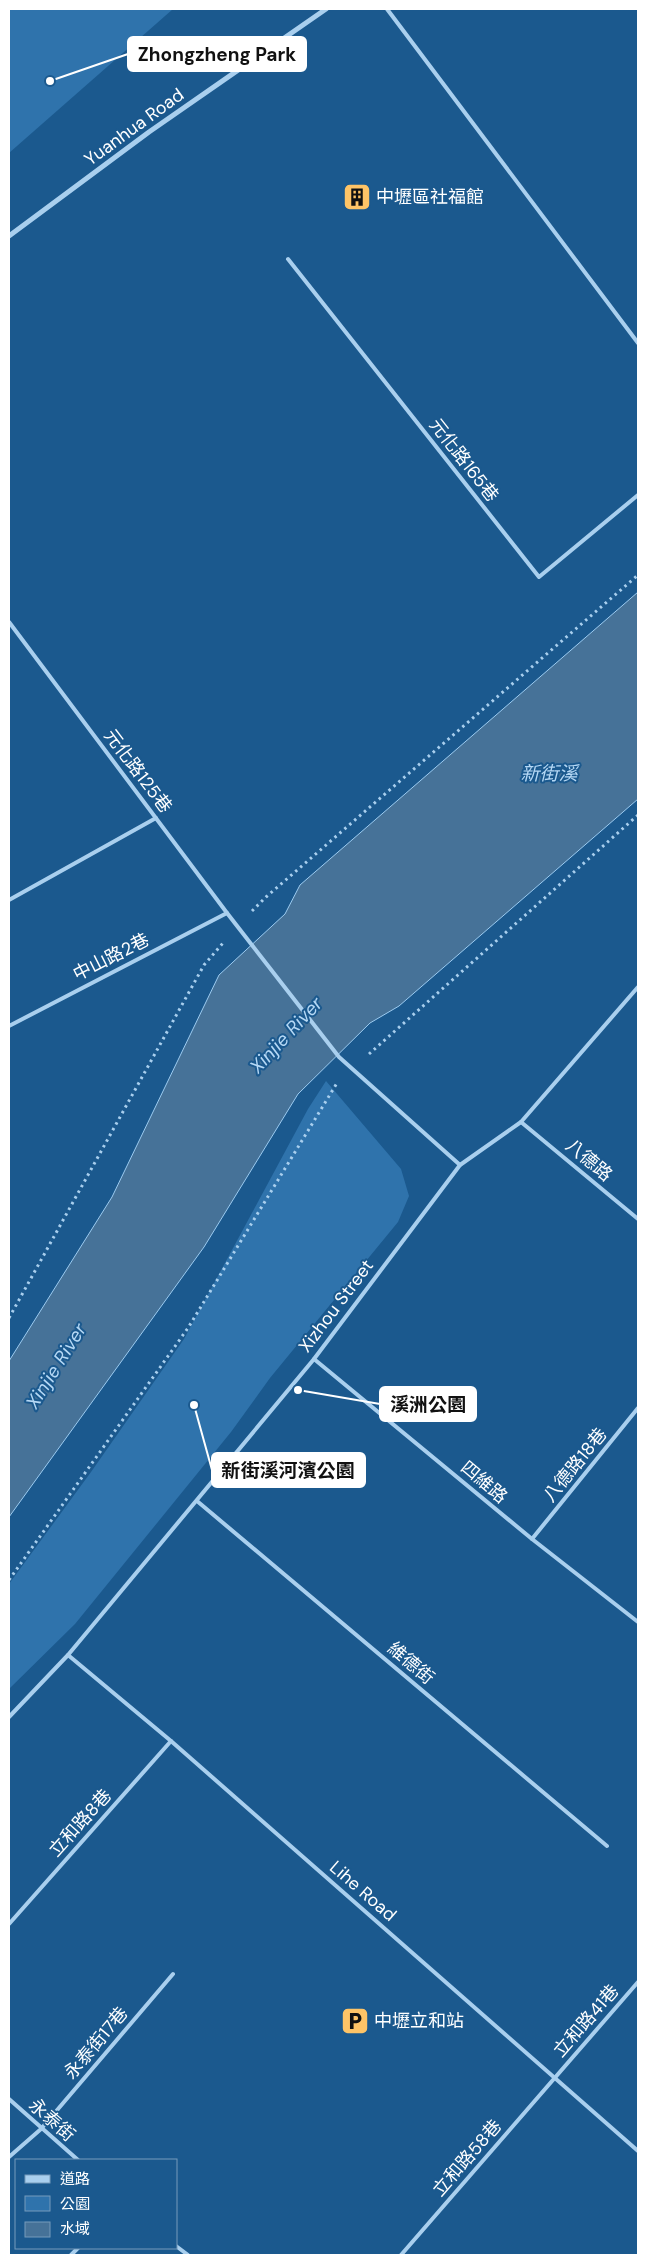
<svg xmlns="http://www.w3.org/2000/svg" width="647" height="2264" font-family="'DM Sans','Noto Sans TC',sans-serif">
<style>
.green{fill:#2f73ac}
.water{fill:#467298;stroke:#9ccbf0}
.lines{fill:none;stroke-linecap:round;stroke-linejoin:round}
.path{stroke:#a9cfee;stroke-width:3;stroke-dasharray:2.5 4;stroke-linecap:butt}
.service{stroke:#a9cfee;stroke-width:4}
.minor{stroke:#a9cfee;stroke-width:5}
.labels{text-anchor:middle;dominant-baseline:central;stroke-width:4;stroke-linejoin:round;paint-order:stroke}
.street-label{font-size:18px;fill:#fff;stroke:#1b598e}
.poi-label{font-size:18px;fill:#fff;stroke:#1b598e;text-anchor:start}
.water-label{font-size:19px;font-style:italic;fill:#b5d8f5;stroke:#1b598e}
.leader{fill:none;stroke:#fff;stroke-width:2}
.callout-dot{fill:#fff;stroke:#1b598e;stroke-width:2}
.callout{fill:#fff;stroke:#fff;stroke-width:2}
.callout-label{font-size:19px;text-anchor:middle;font-weight:bold;fill:#111}
</style>
<rect width="100%" height="100%" fill="#1b598e"/>
<g class="green">
<polygon points="9,9 173,9 9,153"/>
<polygon points="326,1081 401,1169 409,1196 398,1222 270,1378 231,1432 75,1624 9,1689 9,1584 91,1472 184,1339 308,1109"/>
</g>
<polygon class="water" points="638,592 638,799 399,1006 370,1023 298,1094 204,1247 9,1517 9,1361 112,1197 219,975 285,914 300,885"/>
<g class="lines">
<g class="path">
<polyline points="252,911 266,897 638,575"/>
<polyline points="369,1054 638,815"/>
<polyline points="9,1318 204,965 223,943"/>
<polyline points="9,1580 188,1328 337,1083"/>
</g>
<g class="service">
<polyline points="387,9 638,343"/>
<polyline points="288,259 539,577 638,495"/>
<polyline points="9,622 227,913 339,1057 460,1165"/>
<polyline points="9,900 156,818"/>
<polyline points="9,1026 227,913"/>
<polyline points="521,1122 638,1219"/>
<polyline points="314,1359 532,1539 638,1622"/>
<polyline points="197,1501 607,1846"/>
<polyline points="532,1539 638,1408"/>
<polyline points="68,1655 171,1741 638,2151"/>
<polyline points="9,1717 68,1655 314,1359 460,1165 521,1122 638,987"/>
<polyline points="9,1924 171,1741"/>
<polyline points="9,2099 78,2160"/>
<polyline points="9,2157 41,2129 173,1974"/>
<polyline points="176,2246 188,2255"/>
<polyline points="71,2255 78,2248"/>
<polyline points="401,2255 638,1982"/>
</g>
<polyline class="minor" points="9,236 149,132 326,9"/>
</g>
<defs>
<g id="building-square" transform="scale(1.4375)"><rect x="-9" y="-9" width="18" height="18" rx="4" fill="#fec467" stroke="#1b598e"/><path d="M-4-6H4V6H1V3H-1V6H-4ZM-2.5-4.3h1.7v1.8h-1.7ZM.8-4.3h1.7v1.8H.8ZM-2.5-1h1.7V.8h-1.7ZM.8-1h1.7V.8H.8Z" fill="#111"/></g>
<g id="parking-square" transform="scale(1.4375)"><rect x="-9" y="-9" width="18" height="18" rx="4" fill="#fec467" stroke="#1b598e"/><path d="M-3.5-5.5H1a3.5 3.5 0 0 1 0 7H-1V5.5H-3.5ZM-1-3.4V-.6H.8a1.4 1.4 0 0 0 0-2.8Z" fill="#111"/></g>
</defs>
<g fill-rule="evenodd">
<use href="#building-square" x="357" y="197"/>
<use href="#parking-square" x="355" y="2021"/>
</g>
<g class="labels">
<g class="street-label">
<text transform="translate(134 127) rotate(-36)">Yuanhua Road</text>
<text transform="translate(464 460) rotate(52)">元化路165巷</text>
<text transform="translate(138 771) rotate(53)">元化路125巷</text>
<text transform="translate(111 957) rotate(-27)">中山路2巷</text>
<text transform="translate(589 1160) rotate(40)">八德路</text>
<text transform="translate(336 1306) rotate(-53)">Xizhou Street</text>
<text transform="translate(575 1465) rotate(-51)">八德路18巷</text>
<text transform="translate(484 1482) rotate(40)">四維路</text>
<text transform="translate(411 1663) rotate(40)">維德街</text>
<text transform="translate(80 1823) rotate(-48)">立和路8巷</text>
<text transform="translate(363 1891) rotate(41)">Lihe Road</text>
<text transform="translate(586 2021) rotate(-49)">立和路41巷</text>
<text transform="translate(96 2043) rotate(-50)">永泰街17巷</text>
<text transform="translate(52 2120) rotate(41)">永泰街</text>
<text transform="translate(467 2158) rotate(-49)">立和路58巷</text>
</g>
<g class="poi-label">
<text x="376" y="197">中壢區社福館</text>
<text x="374" y="2021">中壢立和站</text>
</g>
<g class="water-label">
<text x="549" y="773">新街溪</text>
<text transform="translate(286 1035) rotate(-47)">Xinjie River</text>
<text transform="translate(56 1366) rotate(-58)">Xinjie River</text>
</g>
</g>
<path class="leader" d="M50 81L128 54M298 1390L380 1404M194 1405L212 1470"/>
<g class="callout-dot">
<circle cx="50" cy="81" r="5"/>
<circle cx="298" cy="1390" r="5"/>
<circle cx="194" cy="1405" r="5"/>
</g>
<g class="callout">
<rect x="128" y="37" width="178" height="34" rx="5"/>
<rect x="380" y="1387" width="96" height="34" rx="5"/>
<rect x="212" y="1453" width="153" height="34" rx="5"/>
</g>
<g class="callout-label">
<text x="217" y="61">Zhongzheng Park</text>
<text x="428" y="1411">溪洲公園</text>
<text x="288" y="1477">新街溪河濱公園</text>
</g>
<rect width="647" height="2264" fill="none" stroke="#ffffff" stroke-width="20"/>
<rect x="15" y="2159" width="162" height="90" fill="#1b598e" stroke="#769bbb"/>
<rect x="25" y="2175" width="25" height="8" fill="#a9cfee" stroke="#769bbb"/>
<text x="60" y="2184" font-size="15" fill="#ffffff">道路</text>
<rect x="25" y="2196" width="25" height="15" fill="#2f73ac" stroke="#769bbb"/>
<text x="60" y="2209" font-size="15" fill="#ffffff">公園</text>
<rect x="25" y="2222" width="25" height="15" fill="#467298" stroke="#769bbb"/>
<text x="60" y="2234" font-size="15" fill="#ffffff">水域</text>
</svg>
